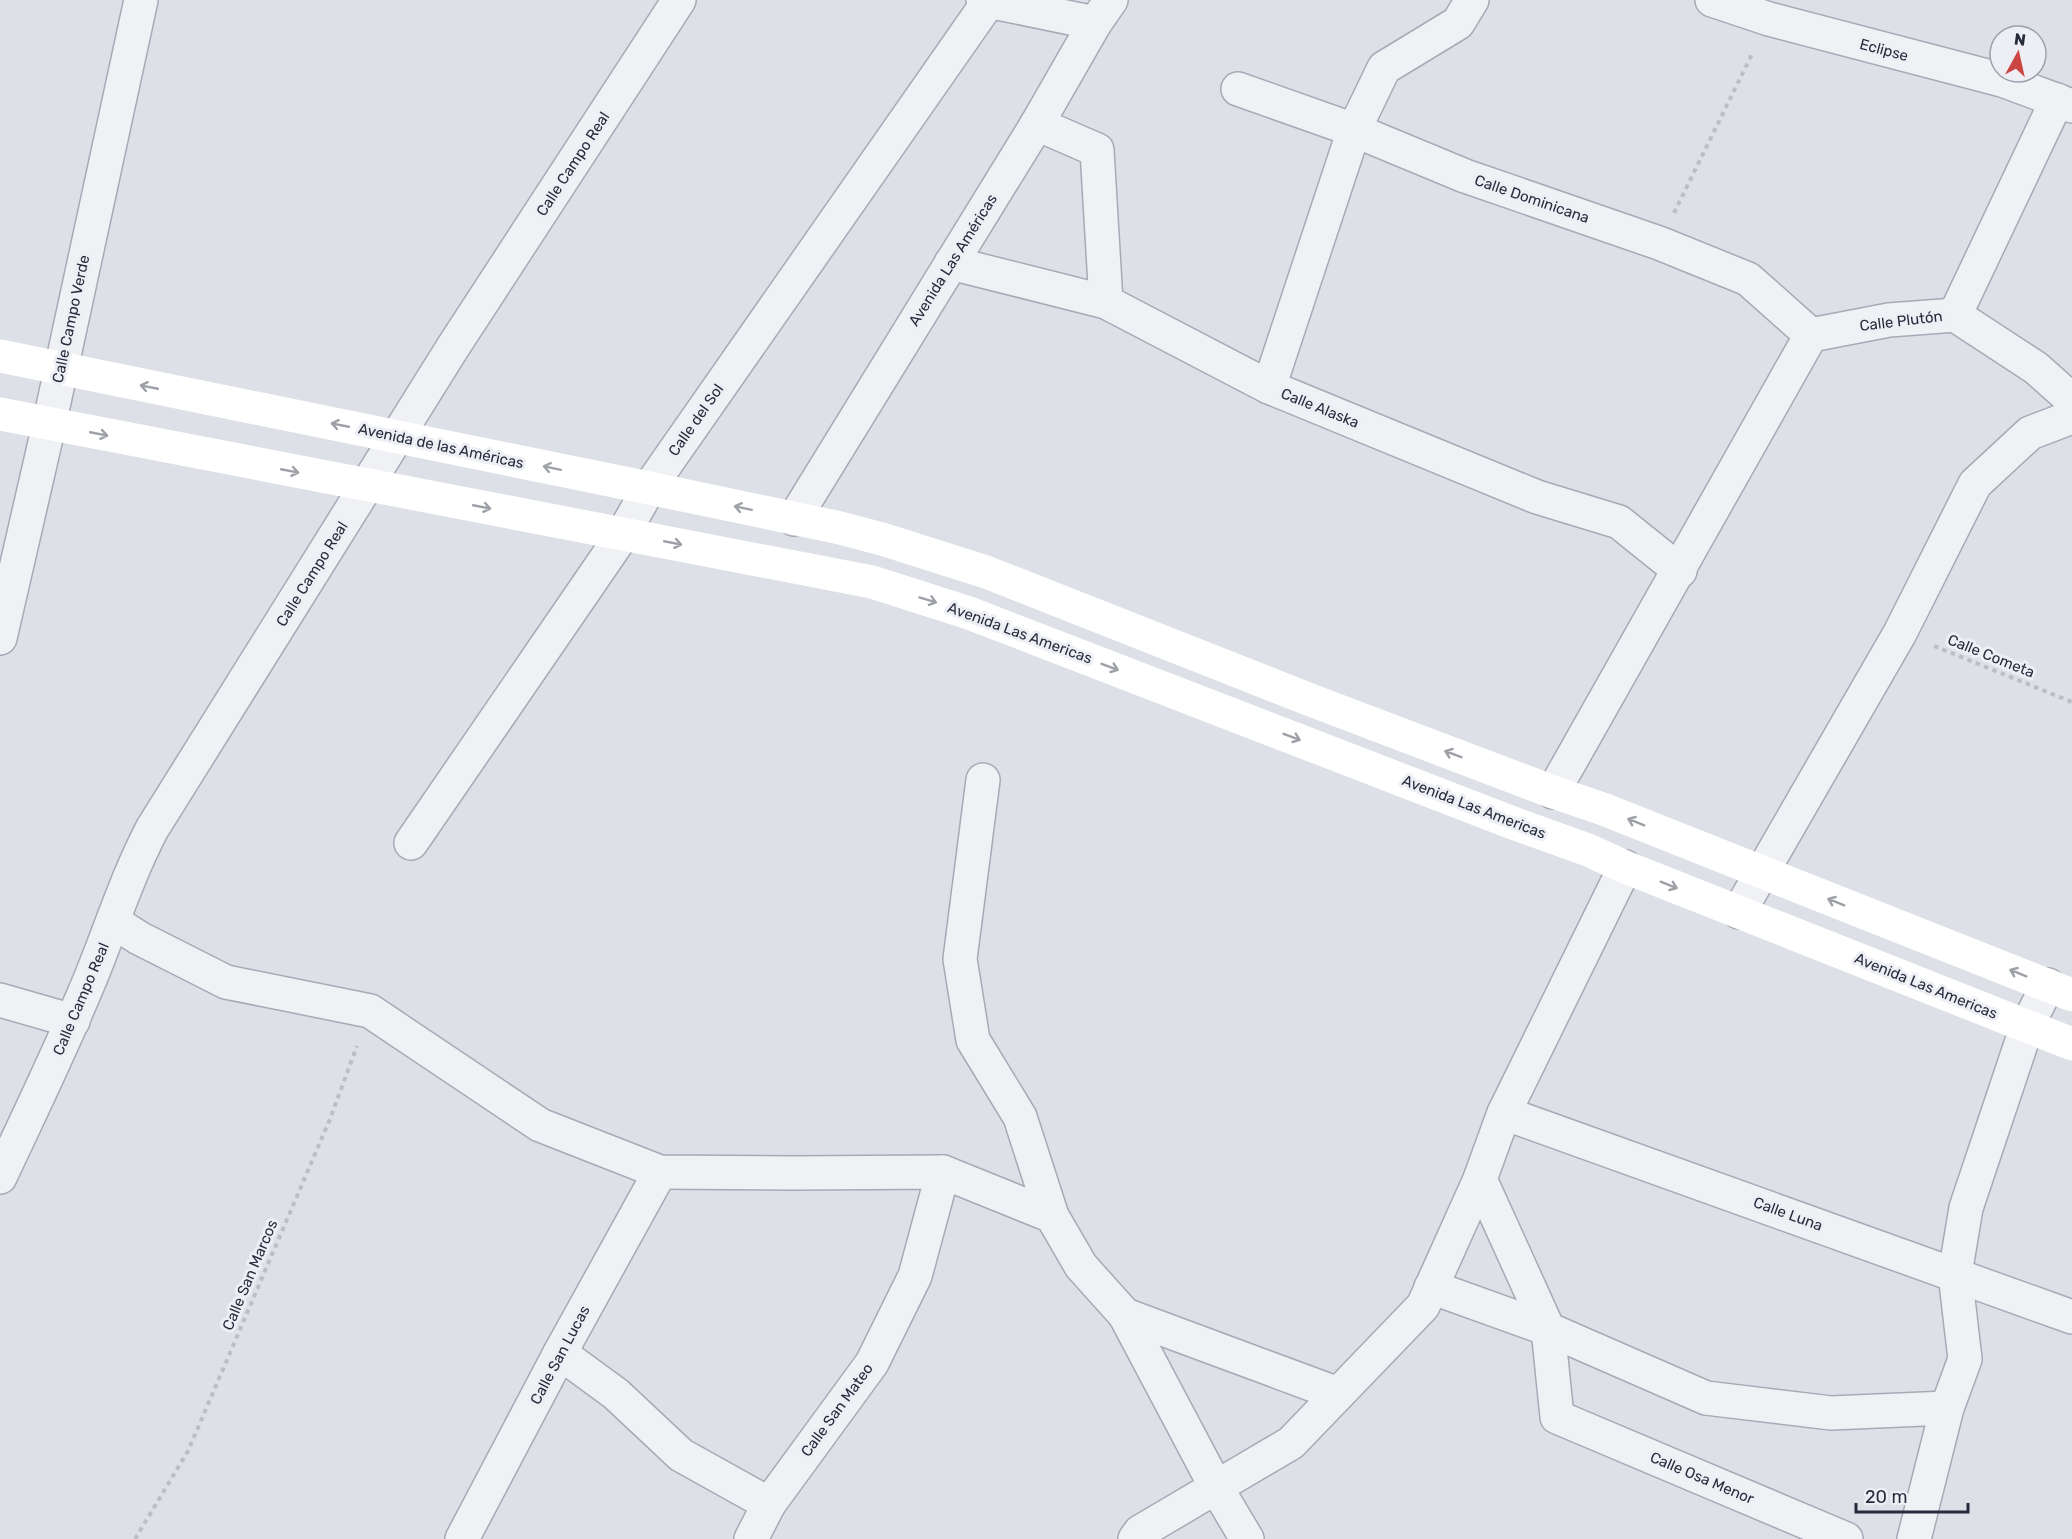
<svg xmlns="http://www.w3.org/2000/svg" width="2072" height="1539" font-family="Rubik,sans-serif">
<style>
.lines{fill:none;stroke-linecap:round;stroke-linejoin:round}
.street-casing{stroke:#a7aab4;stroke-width:36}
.path{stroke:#bcbec5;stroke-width:4;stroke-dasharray:4.5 4.5;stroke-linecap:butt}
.street{stroke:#f0f1f5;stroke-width:33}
.secondary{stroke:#fff;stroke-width:33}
.oneway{stroke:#9ea0a8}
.labels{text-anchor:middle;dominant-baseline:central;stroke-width:6;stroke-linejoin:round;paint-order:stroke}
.street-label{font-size:15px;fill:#272c3d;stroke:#edeff5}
</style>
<rect width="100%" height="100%" fill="#dee0e7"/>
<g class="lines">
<g class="street-casing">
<g id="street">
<polyline points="983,0 1095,23"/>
<polyline points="1712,0 1769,19 2002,80 2072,106"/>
<polyline points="1238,89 1354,130 1465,176 1659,243 1748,279 1811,335"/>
<polyline points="1037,124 1097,150 1106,302"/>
<polyline points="951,263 1106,302 1269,387 1537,497 1619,522 1680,571"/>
<polyline points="1955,315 2057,100"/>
<polyline points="1811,335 1889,320 1955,315 2036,368 2072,400"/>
<polyline points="1269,387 1354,130 1384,68 1458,23 1472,0"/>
<polyline points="794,519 1037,124 1095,23 1111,0"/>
<polyline points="0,638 49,425 141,0"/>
<polyline points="983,780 960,959 973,1040 1020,1117 1052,1216"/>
<polyline points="1553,792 1811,335"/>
<polyline points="411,843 623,534 649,488 989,1"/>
<polyline points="1739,912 1900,633 1975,484 2030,433 2072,417"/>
<polyline points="114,922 139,938 226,982 370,1011 540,1125 660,1172 793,1173 943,1172 1052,1216 1081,1266 1125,1315 1338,1394"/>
<polyline points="0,1000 73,1021"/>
<polyline points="1504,1113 2072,1317"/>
<path d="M0 1177C31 1111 63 1045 91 977 111 928 127 877 152 829L453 347 679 0"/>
<polyline points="1480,1179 1548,1329 1557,1417 1846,1539"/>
<polyline points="1431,1287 1548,1329 1706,1398 1831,1413 1947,1408"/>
<polyline points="1125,1315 1216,1487 1247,1539"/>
<polyline points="560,1353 616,1394 681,1455 769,1504"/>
<polyline points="462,1539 560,1353 660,1172"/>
<polyline points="751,1539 769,1504 872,1363 915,1276 943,1172"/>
<polyline points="1135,1539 1140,1532 1291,1443 1423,1306 1480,1179 1504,1113 1625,867"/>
<polyline points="1914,1539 1947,1408 1965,1359 1955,1274 1966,1208 2027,1026 2048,985"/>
</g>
</g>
<g class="path">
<polyline points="1674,213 1753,52"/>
<polyline points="1934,646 2072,702"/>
<polyline points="135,1539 188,1451 330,1119 357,1046"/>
</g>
<use href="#street" class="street"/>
<g class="secondary">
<polyline points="0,356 649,488 836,527 882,539 986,572 1308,699 1553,792 1603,809 2072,995"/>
<polyline points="0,414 872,582 969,613 1513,823 1588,850 1625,867 2072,1044"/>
</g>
</g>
<defs><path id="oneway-shaft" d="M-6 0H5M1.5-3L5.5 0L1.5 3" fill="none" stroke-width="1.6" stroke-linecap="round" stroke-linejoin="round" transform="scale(1.5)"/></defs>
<g class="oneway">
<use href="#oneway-shaft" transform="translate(149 387) rotate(-169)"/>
<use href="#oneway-shaft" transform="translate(340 425) rotate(-169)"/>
<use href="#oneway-shaft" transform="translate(99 434) rotate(11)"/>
<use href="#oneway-shaft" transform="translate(552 468) rotate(-168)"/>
<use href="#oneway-shaft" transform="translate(290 471) rotate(11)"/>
<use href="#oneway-shaft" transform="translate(482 507) rotate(11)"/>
<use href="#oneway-shaft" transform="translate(743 508) rotate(-168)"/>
<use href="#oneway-shaft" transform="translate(673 543) rotate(11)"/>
<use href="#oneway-shaft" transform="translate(928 600) rotate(17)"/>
<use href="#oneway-shaft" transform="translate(1110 667) rotate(21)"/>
<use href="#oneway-shaft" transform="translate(1292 737) rotate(21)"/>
<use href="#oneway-shaft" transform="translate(1453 754) rotate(-159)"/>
<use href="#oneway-shaft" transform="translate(1636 822) rotate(-158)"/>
<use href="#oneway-shaft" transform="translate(1669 885) rotate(22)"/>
<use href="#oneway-shaft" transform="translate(1836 902) rotate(-158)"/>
<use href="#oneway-shaft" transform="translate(2018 973) rotate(-158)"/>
</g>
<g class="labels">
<g class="street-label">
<text transform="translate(1884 50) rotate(15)">Eclipse</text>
<text transform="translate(573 164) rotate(-57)">Calle Campo Real</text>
<text transform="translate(1532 199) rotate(19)">Calle Dominicana</text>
<text transform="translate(953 260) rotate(-58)">Avenida Las Américas</text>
<text transform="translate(71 319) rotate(-78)">Calle Campo Verde</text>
<text transform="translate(1901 321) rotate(-7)">Calle Plutón</text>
<text transform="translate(1320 408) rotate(22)">Calle Alaska</text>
<text transform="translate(696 420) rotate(-55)">Calle del Sol</text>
<text transform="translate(441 446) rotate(12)">Avenida de las Américas</text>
<text transform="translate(312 574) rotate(-58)">Calle Campo Real</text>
<text transform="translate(1020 633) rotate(20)">Avenida Las Americas</text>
<text transform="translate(1991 656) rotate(22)">Calle Cometa</text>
<text transform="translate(1474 807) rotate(21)">Avenida Las Americas</text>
<text transform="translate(1926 986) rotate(22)">Avenida Las Americas</text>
<text transform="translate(81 999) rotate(-67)">Calle Campo Real</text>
<text transform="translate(1788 1214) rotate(20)">Calle Luna</text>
<text transform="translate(250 1275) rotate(-67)">Calle San Marcos</text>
<text transform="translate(560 1355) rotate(-62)">Calle San Lucas</text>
<text transform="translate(837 1410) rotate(-54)">Calle San Mateo</text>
<text transform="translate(1702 1478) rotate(23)">Calle Osa Menor</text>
</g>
</g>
<g transform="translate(2018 54) rotate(8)"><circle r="28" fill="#edeff5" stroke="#9ea1ab" stroke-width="1.5"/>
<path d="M0-4.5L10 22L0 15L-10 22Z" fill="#cb4544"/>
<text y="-9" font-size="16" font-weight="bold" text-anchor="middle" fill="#272c3d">N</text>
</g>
<path d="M1856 1503v9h112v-9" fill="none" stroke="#272c3d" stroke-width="3"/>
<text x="1865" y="1503" font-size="18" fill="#272c3d" stroke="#edeff5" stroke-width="4.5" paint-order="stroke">20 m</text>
</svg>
